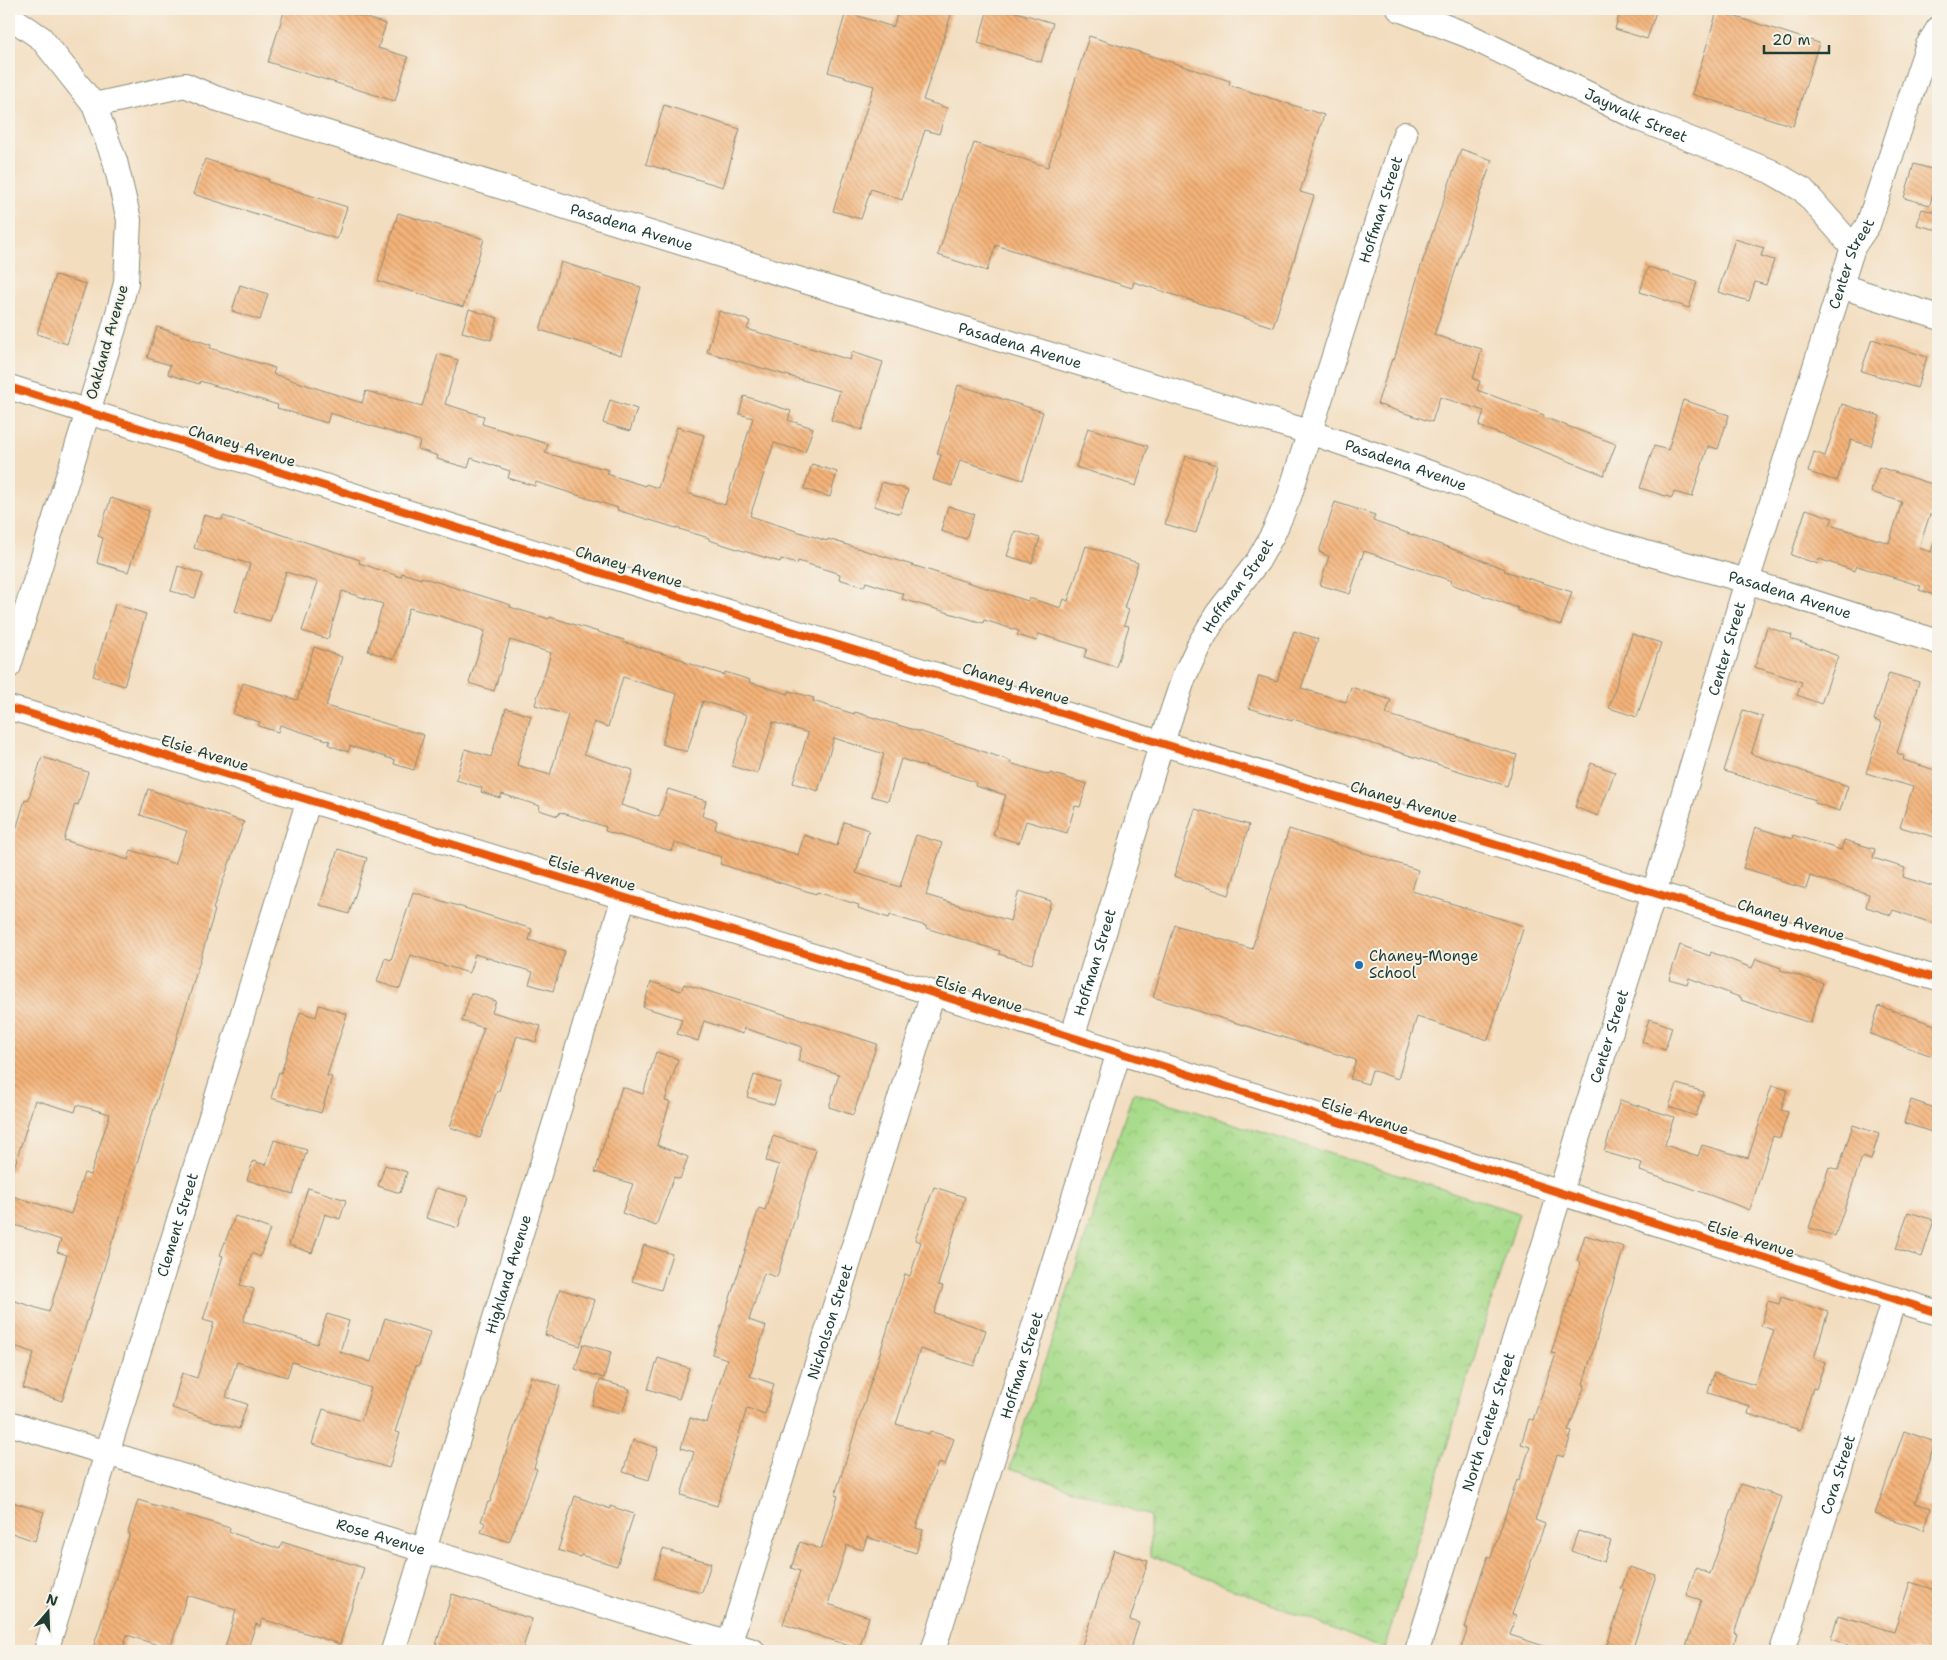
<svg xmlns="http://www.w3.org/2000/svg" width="1947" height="1660" font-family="'Shantell Sans',sans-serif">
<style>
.park{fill:url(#park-crowns);stroke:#648c60}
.building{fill:url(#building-back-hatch)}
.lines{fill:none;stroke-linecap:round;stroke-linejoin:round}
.minor-casing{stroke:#898d7a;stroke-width:26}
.minor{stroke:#fff;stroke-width:24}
.cycleway-casing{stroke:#f7f3e8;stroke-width:11}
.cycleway{stroke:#e8590c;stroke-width:8}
.poi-dot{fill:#1f6fb2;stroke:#f7f3e8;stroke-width:2}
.labels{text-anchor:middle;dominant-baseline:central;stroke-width:4;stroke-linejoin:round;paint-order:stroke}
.street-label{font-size:15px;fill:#1f3d34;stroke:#f7f3e8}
.poi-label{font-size:15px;fill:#1f3d34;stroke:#f7f3e8;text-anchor:start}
</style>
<defs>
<pattern id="park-crowns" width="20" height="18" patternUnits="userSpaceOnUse" patternTransform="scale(1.25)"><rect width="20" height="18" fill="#a8db8b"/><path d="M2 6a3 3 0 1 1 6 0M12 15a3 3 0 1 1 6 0" fill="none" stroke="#90bd79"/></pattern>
<pattern id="building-back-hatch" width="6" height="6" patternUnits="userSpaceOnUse" patternTransform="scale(1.25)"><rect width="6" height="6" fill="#f5b379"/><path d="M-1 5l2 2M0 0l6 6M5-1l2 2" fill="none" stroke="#c69364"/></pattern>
</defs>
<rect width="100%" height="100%" fill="#f7f3e8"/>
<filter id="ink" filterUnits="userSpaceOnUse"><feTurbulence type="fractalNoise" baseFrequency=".02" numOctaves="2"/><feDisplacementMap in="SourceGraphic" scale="10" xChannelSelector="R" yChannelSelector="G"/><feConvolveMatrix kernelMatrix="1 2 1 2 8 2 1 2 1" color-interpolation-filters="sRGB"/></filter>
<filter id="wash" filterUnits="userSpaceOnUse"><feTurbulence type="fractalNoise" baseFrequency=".0096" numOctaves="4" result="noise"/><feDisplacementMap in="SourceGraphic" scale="20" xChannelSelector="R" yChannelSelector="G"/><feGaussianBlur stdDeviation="1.12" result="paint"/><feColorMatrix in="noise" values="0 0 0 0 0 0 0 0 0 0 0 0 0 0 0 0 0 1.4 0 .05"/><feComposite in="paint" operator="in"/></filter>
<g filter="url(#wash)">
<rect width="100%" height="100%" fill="#f3ddbf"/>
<polygon class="park" points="1133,1092 1519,1213 1384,1649 1150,1556 1150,1516 1010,1468"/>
<g id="blocks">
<g class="building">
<polygon points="285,9 338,9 386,24 378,48 408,57 395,101 268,62"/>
<polygon points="899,9 953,9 923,100 947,108 939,134 925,130 902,200 871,189 861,219 833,211 874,86 828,72 846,12 893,27"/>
<polygon points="988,9 1006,9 1053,23 1041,62 978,43"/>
<polygon points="1621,9 1657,9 1647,39 1615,29"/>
<polygon points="1717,11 1819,43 1793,126 1692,94"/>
<polygon points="1089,36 1230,81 1229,85 1324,115 1300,192 1314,196 1273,327 1134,282 1132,288 996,245 987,271 938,255 974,143 1048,167"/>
<polygon points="664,105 740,129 723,187 646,164"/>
<polygon points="1461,149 1492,160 1434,335 1482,349 1473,379 1480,381 1477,390 1544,415 1543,417 1616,444 1604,475 1479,426 1484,411 1440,397 1432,422 1377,404 1392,359 1394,360 1418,275"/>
<polygon points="205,159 269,180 268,182 347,207 337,239 193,194"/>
<polygon points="1914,164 1938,171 1930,205 1904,198"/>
<polygon points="1922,209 1938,213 1938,230 1917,225"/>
<polygon points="398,213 484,239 463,307 378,281"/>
<polygon points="1735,239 1764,248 1761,256 1774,260 1766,285 1755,282 1749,301 1718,292"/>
<polygon points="561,262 641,287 621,355 540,330"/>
<polygon points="1648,267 1697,282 1689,308 1640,292"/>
<polygon points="55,275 86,284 67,344 37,334"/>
<polygon points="240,285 268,294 260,320 232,311"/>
<polygon points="469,309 498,318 491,340 462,332"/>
<polygon points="719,311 750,321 747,329 850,360 852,352 883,362 862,430 831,420 840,391 707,352"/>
<polygon points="157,327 211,345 210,348 275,368 273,374 362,403 366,391 422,406 438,354 458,360 445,404 484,416 482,424 548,444 545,453 609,470 607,474 645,486 646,484 658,488 677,427 704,435 687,493 725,505 753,418 739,414 744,396 791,411 788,420 813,428 805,452 774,443 750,516 827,541 828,539 1028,601 1029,598 1061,608 1064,599 1068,601 1086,546 1138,563 1124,608 1129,610 1124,625 1129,626 1116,667 1084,657 1087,649 1039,634 1037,641 1017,635 1019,631 984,620 983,623 902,599 904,594 866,582 864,587 839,579 840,574 798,561 797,564 781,559 780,562 734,548 709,540 709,538 617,510 618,508 536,482 535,486 508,478 510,471 471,458 468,468 437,459 438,456 418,449 420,441 330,413 327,423 277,408 278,405 200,381 199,384 168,374 170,365 147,358"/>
<polygon points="1872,339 1927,357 1917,388 1861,371"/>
<polygon points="958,385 1043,412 1023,480 960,460 952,486 933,480 941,455 937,454"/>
<polygon points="610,400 637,409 630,431 603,423"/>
<polygon points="1683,400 1729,415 1718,449 1708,446 1692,497 1674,492 1672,498 1640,488 1654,446 1668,450"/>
<polygon points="1842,404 1880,416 1871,446 1851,440 1837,481 1808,472 1814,452 1825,456"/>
<polygon points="1088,428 1148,446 1136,486 1076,467"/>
<polygon points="1186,456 1217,465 1196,533 1165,524"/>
<polygon points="812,464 837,472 830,497 804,489"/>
<polygon points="1879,467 1938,486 1938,517 1930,514 1919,548 1931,552 1934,543 1938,543 1938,596 1919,590 1921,586 1857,566 1855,571 1819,559 1818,564 1791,555 1806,509 1833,518 1830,525 1889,543 1902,502 1871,492"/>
<polygon points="882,482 908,490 900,514 874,506"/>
<polygon points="111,498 149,511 128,572 97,563 103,538 98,536"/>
<polygon points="1335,502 1375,515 1373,521 1447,547 1505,569 1504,571 1572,592 1561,625 1517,610 1518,608 1451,584 1452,581 1364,551 1350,594 1320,585 1329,556 1319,552"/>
<polygon points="948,506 974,514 966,539 941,531"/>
<polygon points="204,515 222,520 223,516 321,547 360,560 359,563 401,577 402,573 421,579 421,577 511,605 510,607 549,619 550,617 624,640 623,642 684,660 684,662 724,675 725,672 750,680 749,682 788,694 789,691 814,698 813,701 854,714 855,712 964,745 1011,761 1010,763 1049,775 1050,773 1087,784 1080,807 1075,806 1067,833 1026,821 1019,843 993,835 1006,795 975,786 976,782 901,759 888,801 871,796 884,754 834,738 818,791 793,783 808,733 773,722 757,774 732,766 747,715 703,701 687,752 662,744 677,694 623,677 608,727 594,722 584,754 633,770 621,805 659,817 668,789 706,801 702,816 717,821 715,829 798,855 804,835 837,846 844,822 869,830 856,873 900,887 916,835 942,843 926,895 1010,921 1019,891 1051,901 1032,964 999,954 1000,951 926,928 926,926 890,915 889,918 858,908 859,905 817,892 816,894 720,864 722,857 675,843 672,851 605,831 606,827 560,812 558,816 539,810 540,806 502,794 500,798 481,792 482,788 456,780 465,749 491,757 506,708 531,716 517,765 550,775 568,715 535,705 551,653 510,640 494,691 469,683 485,631 440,616 409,608 394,659 368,651 383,604 342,591 328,639 302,631 318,582 286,572 270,621 235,611 250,564 194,548"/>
<polygon points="1015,531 1040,538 1032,563 1007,556"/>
<polygon points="178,566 203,574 195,598 171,591"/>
<polygon points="115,604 146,614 124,686 93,676"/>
<polygon points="1767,627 1792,635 1791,639 1838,656 1821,704 1797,695 1802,682 1755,667"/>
<polygon points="1294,631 1318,639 1301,688 1346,702 1351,687 1391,700 1386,714 1517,755 1507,786 1293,719 1292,721 1249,708 1259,676 1277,681"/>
<polygon points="1632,634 1661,643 1637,717 1609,708"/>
<polygon points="314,647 342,657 326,706 424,735 414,770 394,764 395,760 350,746 348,752 329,745 330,741 280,725 278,732 258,726 260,722 233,714 243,683 297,700"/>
<polygon points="1889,673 1919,682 1897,753 1904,756 1903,760 1938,771 1938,796 1933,812 1938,814 1938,838 1900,827 1913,787 1866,773 1882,723 1874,720"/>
<polygon points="1743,710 1763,717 1751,754 1848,786 1840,811 1815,803 1816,800 1724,771"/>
<polygon points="42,757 88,772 78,805 75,804 64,840 128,860 131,850 175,864 187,831 140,815 148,789 244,822 213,909 215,910 188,1001 62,1401 23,1388 34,1353 9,1344 9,1299 49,1312 67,1255 57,1252 61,1240 9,1223 9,1195 71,1214 84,1173 90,1175 110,1114 77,1105 75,1112 35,1100 13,1171 9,1170 9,842 12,843 25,800 28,801"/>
<polygon points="1591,763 1615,772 1598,816 1575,807"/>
<polygon points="1195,809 1249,825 1229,895 1174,876"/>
<polygon points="1755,827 1792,839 1793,835 1841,850 1844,840 1875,849 1873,858 1905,868 1903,877 1938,888 1938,925 1893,910 1891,915 1866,907 1869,894 1810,876 1806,889 1779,881 1780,879 1743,868"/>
<polygon points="1289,829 1418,870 1412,891 1524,926 1488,1040 1417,1017 1398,1079 1372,1070 1368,1084 1350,1079 1356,1060 1153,997 1175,925 1252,949"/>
<polygon points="338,849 367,858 349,914 320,905"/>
<polygon points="413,892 532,929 529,940 565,951 553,991 529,984 533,972 475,954 469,973 411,955 400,989 377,982 385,958 391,960"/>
<polygon points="1680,945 1710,956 1711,952 1752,968 1756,959 1781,968 1780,970 1823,983 1810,1023 1741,1000 1742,998 1689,978 1687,984 1669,979"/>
<polygon points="651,982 681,991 684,984 810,1022 877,1044 853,1115 829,1107 839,1074 798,1061 802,1047 744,1028 743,1034 704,1021 698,1041 677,1034 682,1019 643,1007"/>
<polygon points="471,993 496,1001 492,1012 541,1026 536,1042 517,1036 499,1091 497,1091 480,1138 450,1127 484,1028 462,1021"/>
<polygon points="319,1005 347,1014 327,1076 332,1077 321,1113 271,1098 279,1072 281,1073 300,1012 316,1017"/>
<polygon points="1879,1006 1938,1026 1938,1058 1870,1034"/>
<polygon points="1649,1019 1672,1027 1665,1050 1642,1042"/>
<polygon points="656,1052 678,1059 665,1101 670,1102 657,1145 688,1157 680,1179 674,1177 656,1226 622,1213 633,1184 595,1172 622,1087 643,1094"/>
<polygon points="754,1075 781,1083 774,1105 747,1097"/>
<polygon points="1677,1084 1704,1092 1696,1116 1669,1107"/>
<polygon points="1772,1085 1787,1090 1781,1110 1788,1112 1780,1138 1773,1136 1750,1210 1688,1187 1640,1171 1642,1163 1604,1152 1620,1100 1674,1117 1665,1145 1698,1156 1702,1145 1748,1158"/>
<polygon points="1911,1100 1938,1109 1938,1134 1904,1123"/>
<polygon points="1853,1125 1879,1134 1871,1160 1862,1157 1835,1236 1809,1228 1829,1167 1838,1170"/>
<polygon points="773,1136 816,1150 777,1277 764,1273 749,1320 766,1326 750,1376 774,1384 765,1414 747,1408 717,1506 681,1495 694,1452 681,1448 690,1418 707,1423 727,1359 712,1354 759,1208 765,1210 779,1165 766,1161"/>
<polygon points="274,1140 307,1150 293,1194 247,1180 253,1161 266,1165"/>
<polygon points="385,1165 407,1172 400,1193 378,1186"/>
<polygon points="934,1187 965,1197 938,1285 943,1286 934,1313 986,1330 974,1366 920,1349 896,1424 929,1434 930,1431 954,1439 945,1465 938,1463 916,1528 923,1530 916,1553 867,1537 863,1550 847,1545 828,1604 869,1617 859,1649 783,1624 800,1571 791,1568 800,1542 821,1549 838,1496 835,1495 905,1274 910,1276 921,1242 915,1240"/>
<polygon points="308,1188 346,1200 340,1219 325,1214 312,1253 289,1245"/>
<polygon points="436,1188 468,1197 458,1228 426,1218"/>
<polygon points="1908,1212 1934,1220 1922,1257 1896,1249"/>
<polygon points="235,1216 270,1229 260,1257 252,1253 240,1285 254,1289 243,1321 317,1344 327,1314 349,1321 340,1352 371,1362 385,1318 430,1332 419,1366 416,1365 395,1432 400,1433 389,1468 312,1444 323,1409 361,1421 371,1388 292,1362 287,1377 237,1362 226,1397 247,1404 239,1429 172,1408 182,1373 197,1378 214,1323 203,1320 223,1256 220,1255"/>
<polygon points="1585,1235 1624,1247 1583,1384 1585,1385 1568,1431 1572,1432 1564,1457 1557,1455 1535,1520 1545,1524 1512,1614 1516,1615 1510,1635 1550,1648 1550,1651 1460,1651 1468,1628 1465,1628 1479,1581 1488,1556 1491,1557 1517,1480 1519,1481 1530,1447 1521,1444 1529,1419 1533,1420 1556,1354 1551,1353 1581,1262 1577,1261"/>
<polygon points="644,1245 672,1254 661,1290 632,1281"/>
<polygon points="560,1289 595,1300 580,1346 545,1335"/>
<polygon points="1781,1297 1828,1312 1814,1358 1825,1362 1816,1389 1813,1388 1800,1430 1748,1414 1750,1406 1708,1393 1714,1373 1755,1385 1774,1330 1761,1326 1768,1301 1779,1304"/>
<polygon points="583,1344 611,1352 604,1378 575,1369"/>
<polygon points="658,1358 689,1368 679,1399 648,1389"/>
<polygon points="531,1376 560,1386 534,1468 537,1469 509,1542 481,1532 485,1523 481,1521 488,1502 490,1502"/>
<polygon points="600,1380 630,1389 622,1414 592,1405"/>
<polygon points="1904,1431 1935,1442 1915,1503 1931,1508 1924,1530 1875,1514"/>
<polygon points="633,1440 658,1448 649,1480 623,1472"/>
<polygon points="1741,1484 1782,1497 1734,1633 1737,1634 1732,1651 1700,1651 1686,1647 1701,1600 1686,1595 1696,1568 1710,1574"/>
<polygon points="575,1496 610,1509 610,1506 634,1514 617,1566 581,1555 580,1557 558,1550"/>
<polygon points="138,1500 230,1528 229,1532 280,1549 282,1542 364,1568 340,1644 262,1619 260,1626 256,1624 247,1651 224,1651 236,1610 187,1595 170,1649 127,1635 122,1651 92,1651 130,1533 128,1532"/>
<polygon points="9,1501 44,1512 35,1541 9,1532"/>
<polygon points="1578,1531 1611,1541 1604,1562 1571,1551"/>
<polygon points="663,1549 711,1563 702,1593 654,1578"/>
<polygon points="1114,1550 1148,1561 1130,1620 1139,1623 1130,1651 1080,1651"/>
<polygon points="1629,1567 1656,1575 1632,1651 1605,1651 1625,1590 1621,1589"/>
<polygon points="1910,1582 1938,1591 1938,1651 1847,1651 1849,1645 1831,1639 1838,1615 1894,1632"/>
<polygon points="452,1594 532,1619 522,1651 434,1651"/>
</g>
</g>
</g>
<g filter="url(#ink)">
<use href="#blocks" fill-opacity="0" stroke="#898d7a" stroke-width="1"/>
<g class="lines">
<g class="minor-casing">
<g id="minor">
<path id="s1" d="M1399 9 1467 35 1642 120 1770 171 1803 190 1853 247"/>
<polyline points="9,16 41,38 94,105 115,161 129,220 126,283 114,328 9,666"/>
<path id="s2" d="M94 105 185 85 215 98 801 280 1309 432 1445 478 1596 539 1747 581 1938 642"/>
<polyline points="1841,286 1938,317"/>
<polyline points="9,387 630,582 1938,979"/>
<polyline points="9,708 28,713 933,993 1938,1313"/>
<path id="s3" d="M1072 1038 1162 742 1184 677 1199 645 1217 614 1258 561 1274 532 1289 497 1405 134"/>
<path id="s4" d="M9 1423 753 1651"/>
<path id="s5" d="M46 1651 309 799"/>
<path id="s6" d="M393 1651 624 897"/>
<path id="s7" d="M727 1651 933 993"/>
<path id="s8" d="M933 1651 1119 1052"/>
<path id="s9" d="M1417 1651 1654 893 1747 581 1853 247 1868 225 1927 47 1938 29"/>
<path id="s10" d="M1782 1651 1894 1299"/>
</g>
</g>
<use href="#minor" class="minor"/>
<g class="cycleway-casing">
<g id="cycleway">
<polyline points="9,387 630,582 1938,979"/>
<polyline points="9,708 28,713 933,993 1938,1313"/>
</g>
</g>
<use href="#cycleway" class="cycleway"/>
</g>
</g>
<circle class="poi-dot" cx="1359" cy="965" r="5"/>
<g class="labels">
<g class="street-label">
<text stroke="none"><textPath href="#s1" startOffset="260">Jaywalk Street</textPath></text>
<text stroke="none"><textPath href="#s3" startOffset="889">Hoffman Street</textPath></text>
<text stroke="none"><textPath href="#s2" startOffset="562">Pasadena Avenue</textPath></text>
<text stroke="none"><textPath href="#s9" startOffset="1454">Center Street</textPath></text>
<text transform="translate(107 342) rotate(-74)">Oakland Avenue</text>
<text stroke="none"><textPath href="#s2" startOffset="968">Pasadena Avenue</textPath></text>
<text transform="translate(242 446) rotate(17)">Chaney Avenue</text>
<text stroke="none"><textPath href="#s2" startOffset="1372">Pasadena Avenue</textPath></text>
<text transform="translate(629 567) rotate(17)">Chaney Avenue</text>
<text stroke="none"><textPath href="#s3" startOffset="484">Hoffman Street</textPath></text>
<text stroke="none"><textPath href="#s2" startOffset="1778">Pasadena Avenue</textPath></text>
<text stroke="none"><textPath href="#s9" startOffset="1049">Center Street</textPath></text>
<text transform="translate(1016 684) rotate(17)">Chaney Avenue</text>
<text transform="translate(205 753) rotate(17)">Elsie Avenue</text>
<text transform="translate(1404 802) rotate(17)">Chaney Avenue</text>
<text transform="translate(592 873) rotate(17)">Elsie Avenue</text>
<text transform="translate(1791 920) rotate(17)">Chaney Avenue</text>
<text stroke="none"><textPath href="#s3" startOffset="79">Hoffman Street</textPath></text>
<text transform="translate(979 994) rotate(18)">Elsie Avenue</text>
<text stroke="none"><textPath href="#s9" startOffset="644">Center Street</textPath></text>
<text transform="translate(1365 1116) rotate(18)">Elsie Avenue</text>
<text stroke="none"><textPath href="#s5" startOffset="446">Clement Street</textPath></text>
<text transform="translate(1751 1239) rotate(18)">Elsie Avenue</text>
<text stroke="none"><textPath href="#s6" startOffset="394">Highland Avenue</textPath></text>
<text stroke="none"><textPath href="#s7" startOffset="345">Nicholson Street</textPath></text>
<text stroke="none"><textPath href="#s8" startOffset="299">Hoffman Street</textPath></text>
<text stroke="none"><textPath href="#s9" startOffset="240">North Center Street</textPath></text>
<text stroke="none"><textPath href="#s10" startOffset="185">Cora Street</textPath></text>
<text stroke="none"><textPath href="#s4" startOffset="389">Rose Avenue</textPath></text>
</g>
<g class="poi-label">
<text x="1369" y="956">Chaney-Monge<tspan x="1369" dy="17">School</tspan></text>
</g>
</g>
<rect width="1947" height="1660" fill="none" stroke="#f7f3e8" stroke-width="30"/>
<g transform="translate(48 1612) rotate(19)" stroke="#f7f3e8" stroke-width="4" paint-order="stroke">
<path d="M0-4L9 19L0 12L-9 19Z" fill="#1f3d34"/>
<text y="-8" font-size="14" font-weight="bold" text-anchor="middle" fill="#1f3d34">N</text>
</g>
<path d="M1764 45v8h65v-8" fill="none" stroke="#1f3d34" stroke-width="2.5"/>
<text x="1772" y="45" font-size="15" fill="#1f3d34" stroke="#f7f3e8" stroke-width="4" paint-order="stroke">20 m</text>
</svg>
